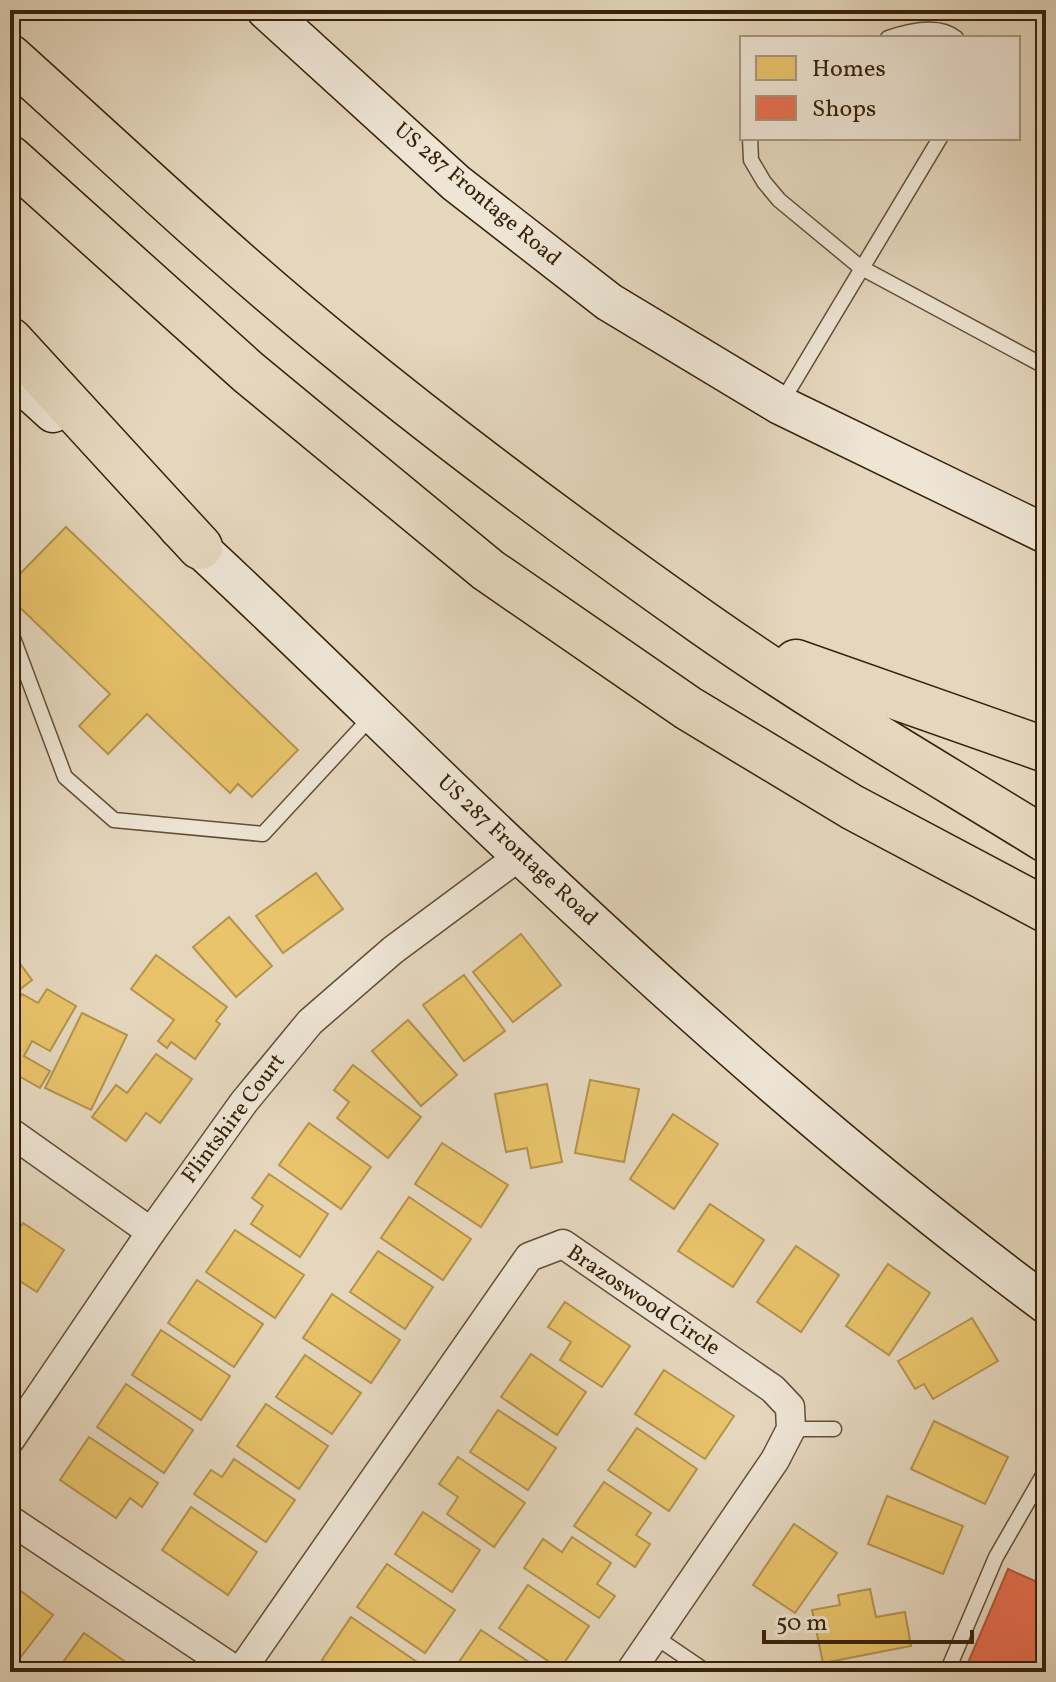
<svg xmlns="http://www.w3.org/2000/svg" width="1056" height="1682" font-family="Vollkorn,serif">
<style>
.homes{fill:#e9c46a;stroke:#b4934c;stroke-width:2}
.shops{fill:#e76f51;stroke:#b2583b;stroke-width:2}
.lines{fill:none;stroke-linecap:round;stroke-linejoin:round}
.service-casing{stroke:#634f35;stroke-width:17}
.minor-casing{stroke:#634f35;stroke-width:31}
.secondary-casing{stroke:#382207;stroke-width:41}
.motorway-casing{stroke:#382207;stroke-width:47}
.service{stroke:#eee5d5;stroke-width:14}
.minor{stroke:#eee5d5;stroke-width:28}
.secondary{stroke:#eee5d5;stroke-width:38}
.motorway{stroke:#e5d7be;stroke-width:44}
.labels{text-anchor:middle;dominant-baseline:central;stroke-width:8;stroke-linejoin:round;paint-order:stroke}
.street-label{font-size:22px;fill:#382207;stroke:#eee5d5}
</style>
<rect width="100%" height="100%" fill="#e5d7be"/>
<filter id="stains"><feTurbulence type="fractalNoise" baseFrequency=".0025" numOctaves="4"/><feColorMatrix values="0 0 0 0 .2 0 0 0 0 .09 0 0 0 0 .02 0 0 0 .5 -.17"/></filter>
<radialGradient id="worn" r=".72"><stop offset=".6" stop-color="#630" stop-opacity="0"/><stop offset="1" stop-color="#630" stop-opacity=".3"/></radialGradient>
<g class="homes">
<polygon points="66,527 298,750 252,797 238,784 230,793 147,714 108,754 79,726 110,694 10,598 10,584"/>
<polygon points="316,873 343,909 283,953 256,916"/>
<polygon points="229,917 272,966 236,997 193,947"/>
<polygon points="521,934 561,985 513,1022 473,972"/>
<polygon points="10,950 32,980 10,997"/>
<polygon points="156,955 227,1007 216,1021 220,1024 195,1059 171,1042 167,1048 158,1041 174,1020 131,989"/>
<polygon points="464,975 505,1031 464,1061 423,1005"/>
<polygon points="47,989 76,1006 50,1051 32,1041 24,1056 50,1071 40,1088 10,1071 10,1014 22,994 38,1003"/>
<polygon points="82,1013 127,1035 91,1110 45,1088"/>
<polygon points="408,1020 457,1075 421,1106 372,1051"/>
<polygon points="156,1054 192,1079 160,1123 146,1113 126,1141 92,1117 116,1085 127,1093"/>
<polygon points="353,1065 421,1117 388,1158 337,1118 349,1102 334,1090"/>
<polygon points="590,1080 639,1089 624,1162 575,1153"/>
<polygon points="547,1084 562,1162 531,1168 527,1148 506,1152 495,1094"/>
<polygon points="673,1114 718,1144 674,1209 630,1179"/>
<polygon points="309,1123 371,1167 341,1209 279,1165"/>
<polygon points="442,1143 508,1185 481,1227 415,1184"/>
<polygon points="269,1174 328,1214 300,1257 251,1224 263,1206 252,1198"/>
<polygon points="409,1197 471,1239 443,1280 381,1238"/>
<polygon points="710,1204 764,1240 733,1287 678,1251"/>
<polygon points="23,1223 64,1250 37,1292 10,1275 10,1242"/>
<polygon points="235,1230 304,1275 275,1318 206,1272"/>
<polygon points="796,1246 839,1275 801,1332 757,1302"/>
<polygon points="378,1251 433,1287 405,1329 350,1292"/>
<polygon points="888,1264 930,1293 889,1355 846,1326"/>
<polygon points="197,1280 263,1324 234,1367 168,1323"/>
<polygon points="332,1294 400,1340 371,1383 303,1338"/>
<polygon points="565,1302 630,1346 602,1387 560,1360 571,1342 548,1327"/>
<polygon points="972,1318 998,1361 933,1399 924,1384 915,1389 898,1361"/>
<polygon points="161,1330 230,1376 201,1420 132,1375"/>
<polygon points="531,1354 586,1392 557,1435 501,1397"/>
<polygon points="305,1355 361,1393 332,1434 276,1397"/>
<polygon points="664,1370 734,1416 705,1459 635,1414"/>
<polygon points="126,1384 193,1430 164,1473 97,1427"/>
<polygon points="266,1404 328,1446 299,1489 237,1446"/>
<polygon points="498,1410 556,1448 528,1490 470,1452"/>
<polygon points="934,1421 1008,1457 985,1504 911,1469"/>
<polygon points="637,1428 697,1469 669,1511 608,1470"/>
<polygon points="89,1437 158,1483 142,1507 130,1498 116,1518 60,1480"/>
<polygon points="458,1457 525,1503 494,1547 447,1514 458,1497 439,1484"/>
<polygon points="234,1459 295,1500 266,1542 194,1494 211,1470 222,1477"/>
<polygon points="604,1482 651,1513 636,1535 650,1544 635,1567 574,1526"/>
<polygon points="887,1496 963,1526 943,1574 868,1544"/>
<polygon points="191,1507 257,1552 228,1595 162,1550"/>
<polygon points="423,1512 480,1550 452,1592 395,1554"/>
<polygon points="794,1524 837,1553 795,1613 753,1585"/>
<polygon points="572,1537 611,1563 597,1584 615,1596 599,1618 524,1568 543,1539 562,1552"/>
<polygon points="387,1564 455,1610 425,1653 357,1607"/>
<polygon points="10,1583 53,1615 20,1658 10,1651"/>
<polygon points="528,1585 589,1626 560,1669 499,1628"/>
<polygon points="870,1589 876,1617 905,1612 911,1646 823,1663 812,1610 840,1605 838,1595"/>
<polygon points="351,1617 420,1664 414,1672 339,1672 322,1660"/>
<polygon points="481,1630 532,1664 527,1672 452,1672"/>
<polygon points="84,1633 140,1672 56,1672"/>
</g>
<polygon class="shops" points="1008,1569 1046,1586 1046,1672 964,1672"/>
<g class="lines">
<g class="service-casing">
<g id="service">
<path d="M888 38C908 31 938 23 956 38"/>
<polyline points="750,138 751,160 764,182 779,200 860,267 1046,367"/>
<polyline points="780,405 940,138"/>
<polyline points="10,630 65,777 114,820 263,834 373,715"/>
<polyline points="791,1429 834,1429"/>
<polyline points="654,1636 707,1672"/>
<polyline points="947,1672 996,1557 1046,1470"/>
</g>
</g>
<g class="minor-casing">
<g id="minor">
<polyline points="10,1132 151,1232"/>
<polyline points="10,1440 151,1232 244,1102 310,1022 393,950 521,855"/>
<polyline points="10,1520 238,1672"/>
<polyline points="240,1672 529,1257 563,1244 773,1389 790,1407 791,1429 775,1460 630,1672"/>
</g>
</g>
<g class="secondary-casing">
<g id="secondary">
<polyline points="266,10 456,183 609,302 780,405 1046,534"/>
<polyline points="10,374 53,413"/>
<path d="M178 528C294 634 404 746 518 853 687 1012 860 1166 1046 1304"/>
</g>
</g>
<g class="motorway-casing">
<g id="motorway">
<path d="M10 57C120 156 228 259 343 352 459 447 581 537 703 623 814 701 931 769 1046 840"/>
<polyline points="10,158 248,372 488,570 688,708 852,807 1046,910"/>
<polyline points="10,340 200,547"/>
<polyline points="796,662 1046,750"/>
</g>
</g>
<use href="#service" class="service"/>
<use href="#minor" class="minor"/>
<use href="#secondary" class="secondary"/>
<use href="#motorway" class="motorway"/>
</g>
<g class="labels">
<g class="street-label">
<text transform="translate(477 195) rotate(40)">US 287 Frontage Road</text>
<text transform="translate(517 851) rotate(43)">US 287 Frontage Road</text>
<text transform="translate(234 1119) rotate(-53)">Flintshire Court</text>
<text transform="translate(643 1301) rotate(34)">Brazoswood Circle</text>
</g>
</g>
<rect width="1056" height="1682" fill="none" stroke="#e5d7be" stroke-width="40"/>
<rect x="12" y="12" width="1032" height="1658" fill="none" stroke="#382207" stroke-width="4"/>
<rect x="20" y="20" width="1016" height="1642" fill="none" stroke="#382207" stroke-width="2"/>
<rect x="740" y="36" width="280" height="104" fill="#eee5d5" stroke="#a59783" stroke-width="2"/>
<rect x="756" y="56" width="40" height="24" fill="#e9c46a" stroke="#a59783" stroke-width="2"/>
<text x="812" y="76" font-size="24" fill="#382207">Homes</text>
<rect x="756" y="96" width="40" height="24" fill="#e76f51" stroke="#a59783" stroke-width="2"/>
<text x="812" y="116" font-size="24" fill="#382207">Shops</text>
<path d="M764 1630v12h208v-12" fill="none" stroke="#382207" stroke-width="4"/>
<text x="776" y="1630" font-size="24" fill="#382207" stroke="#eee5d5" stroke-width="6" paint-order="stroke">50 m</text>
<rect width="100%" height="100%" filter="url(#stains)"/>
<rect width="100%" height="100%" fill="url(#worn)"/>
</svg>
